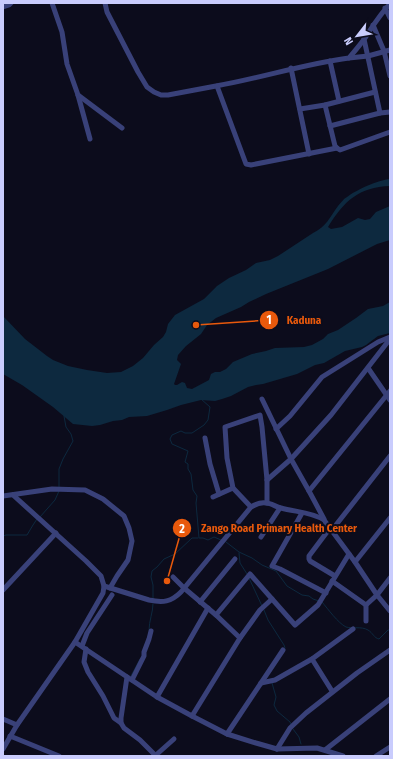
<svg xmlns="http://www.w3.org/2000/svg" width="393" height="759" font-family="'Fira Sans Condensed',sans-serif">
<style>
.water{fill:#0d293f}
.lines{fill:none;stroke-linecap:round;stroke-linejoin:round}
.stream{stroke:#0d293f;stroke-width:1}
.minor{stroke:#394179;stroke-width:5}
.leader{fill:none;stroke:#e8590c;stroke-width:1.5}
.callout-dot{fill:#e8590c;stroke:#0c0c1c;stroke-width:1.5}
.mark-label{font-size:12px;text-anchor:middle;font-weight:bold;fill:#fff}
.callout-label{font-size:11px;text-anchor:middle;font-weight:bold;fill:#e8590c;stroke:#0c0c1c;stroke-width:4;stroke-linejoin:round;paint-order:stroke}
</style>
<rect width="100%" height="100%" fill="#0c0c1c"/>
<path class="water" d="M390 179V186C359 187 344 201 328 227L331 229 342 227 358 218 365 220 370 219 376 212 390 206V240L377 244 328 269 266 294 249 302 241 307 216 318 207 325 201 334 186 346 178 355 177 360 181 364 174 384 175 385H177L182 382 185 383 187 388 192 389 209 380 211 374 215 372H220L226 369 233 362 252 354 266 351 275 348 304 347 312 345 323 339 328 334 338 330 356 318 368 309 383 306 390 302V333L378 336 366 345 362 347 345 351 324 363 315 365 297 374 263 384 256 385 248 387 231 396 222 399 215 401 201 400 181 405 167 410 147 416 129 417 122 420 113 421 100 425 92 426 73 424 53 407 22 385 3 374V316L25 339 47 356 53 360 68 366 87 370 107 373 121 372 133 366 143 358 154 345 163 337 166 332 168 324 175 315 204 299 217 286 229 278 246 270 256 263 270 260 278 256 313 233C326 227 330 217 338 206 341 203 343 199 347 197 356 190 378 180 390 179Z"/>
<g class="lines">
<g class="stream">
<polyline points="201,399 210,407 208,420 204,425 192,433 185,433 181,431 172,435 170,439 172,444 188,451 185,462 188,464 188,469 191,474 193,490 197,496 196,503 199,538 203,538 208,540 214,537 221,540"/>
<polyline points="59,487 59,469 63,459 73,441 71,434 66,427 64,416"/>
<polyline points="40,517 55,500 59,491"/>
<polyline points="3,536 6,535 27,535 33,525 37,519"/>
<polyline points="226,542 239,552 252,558 262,565 276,571 287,586 302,595 309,596 313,599 319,601"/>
<polyline points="239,553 240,563 247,574"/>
<polyline points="249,578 262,606"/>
<polyline points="153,599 153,585 151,577 152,571 157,567 164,559 175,554 192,538 198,538"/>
<path d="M322 602C328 609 338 623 346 627 353 629 361 626 368 630 373 633 374 638 379 639L388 630H390"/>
<polyline points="264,610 268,620 284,645 285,648"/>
<path d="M149 630C149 621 153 612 153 604"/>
<polyline points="131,676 140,659"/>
<polyline points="272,683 276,697 274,705 277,711 290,722 291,724"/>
<polyline points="293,729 299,737 301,744"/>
</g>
<g class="minor">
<polyline points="52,3 62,32 67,64 78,95 90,139"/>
<path d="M105 3 107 12 138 72 147 87 154 92 161 95H168C184 92 200 89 216 86 261 78 304 64 349 58 354 52 360 45 365 38 373 26 380 14 390 4"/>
<polyline points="3,7 9,5 11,3"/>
<polyline points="385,8 390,18"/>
<polyline points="373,25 384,51 390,76"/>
<polyline points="364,39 380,113"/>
<polyline points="349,58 368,56 390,50"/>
<polyline points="330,61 339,101"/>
<polyline points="291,68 309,154"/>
<polyline points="217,86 246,164 251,165 337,148 340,150 390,132"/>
<polyline points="78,95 122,128"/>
<polyline points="325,105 335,146 337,148"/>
<polyline points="300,109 325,105 375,92"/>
<polyline points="330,126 380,113 390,112"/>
<polyline points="368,368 390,400"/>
<polyline points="262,399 291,459 309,491 324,519"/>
<polyline points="276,429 290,416 322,377 378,342 390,337"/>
<polyline points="205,438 210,464 219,494"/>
<polyline points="267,480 291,459 331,415 390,339"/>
<polyline points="309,491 390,391"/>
<polyline points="3,496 52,489 85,490 103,499 124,516 129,528 132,541 128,560 117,576 110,588"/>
<polyline points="213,497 233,488"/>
<polyline points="251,507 233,488 227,458 225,427 260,415 262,427 267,480 267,503"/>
<polyline points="302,513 272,566 280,569 326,593"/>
<polyline points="330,528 309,556 309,559 310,561 335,576"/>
<polyline points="332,530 390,456"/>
<polyline points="261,537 280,508"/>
<polyline points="355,562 377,595 390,611"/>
<polyline points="173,577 184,588 216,615 240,638"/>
<polyline points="332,581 366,605"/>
<path d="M104 586 149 600C163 603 171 602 181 592L251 507C256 504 260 502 266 503 271 503 276 507 281 508 295 512 312 512 324 520L355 562 390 518"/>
<polyline points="3,590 56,533"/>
<polyline points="200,602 235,559"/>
<polyline points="216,615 250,574 295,625 318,605 349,554"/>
<polyline points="366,621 366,605 377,595 390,578"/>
<polyline points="75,642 157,697 192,716 227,734 256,743 277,749 317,748 343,756"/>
<polyline points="82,646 87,633 112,595"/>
<polyline points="86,649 84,662 88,672 103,696 114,718 121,723"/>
<polyline points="312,659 332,691"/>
<polyline points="127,677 121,718 121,723 124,728 140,740 156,756"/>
<polyline points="132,680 144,656 144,652 149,639 151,631"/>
<polyline points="261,683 275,680 312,659 353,629"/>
<polyline points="157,697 208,608"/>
<polyline points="192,716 240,638 260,610 272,599"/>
<polyline points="3,719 17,725"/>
<polyline points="227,734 283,650"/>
<polyline points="10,736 59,756"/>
<polyline points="3,749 17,725 75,642 103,593 104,586 101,576 86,561 13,495"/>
<polyline points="277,749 290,728 306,713 357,673 390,650"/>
<polyline points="325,750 390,699"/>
<polyline points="156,755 174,739"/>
<polyline points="376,756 390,747"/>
</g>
</g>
<path class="leader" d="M196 325L269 320M167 581L182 528"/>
<g class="callout-dot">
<circle cx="196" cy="325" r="4"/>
<circle cx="167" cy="581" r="4"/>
<circle cx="269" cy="320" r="10"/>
<circle cx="182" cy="528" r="10"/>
</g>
<g class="mark-label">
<text x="269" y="324">1</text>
<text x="182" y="533">2</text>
</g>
<g class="callout-label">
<text x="304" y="324">Kaduna</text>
<text x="279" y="532">Zango Road Primary Health Center</text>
</g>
<rect width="393" height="759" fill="none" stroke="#c9ccfd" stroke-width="8"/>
<g transform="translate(357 36) rotate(239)" stroke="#0c0c1c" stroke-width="3" paint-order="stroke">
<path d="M0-3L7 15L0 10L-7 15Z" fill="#c9ccfd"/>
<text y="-6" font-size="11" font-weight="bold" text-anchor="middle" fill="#c9ccfd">N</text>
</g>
</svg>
